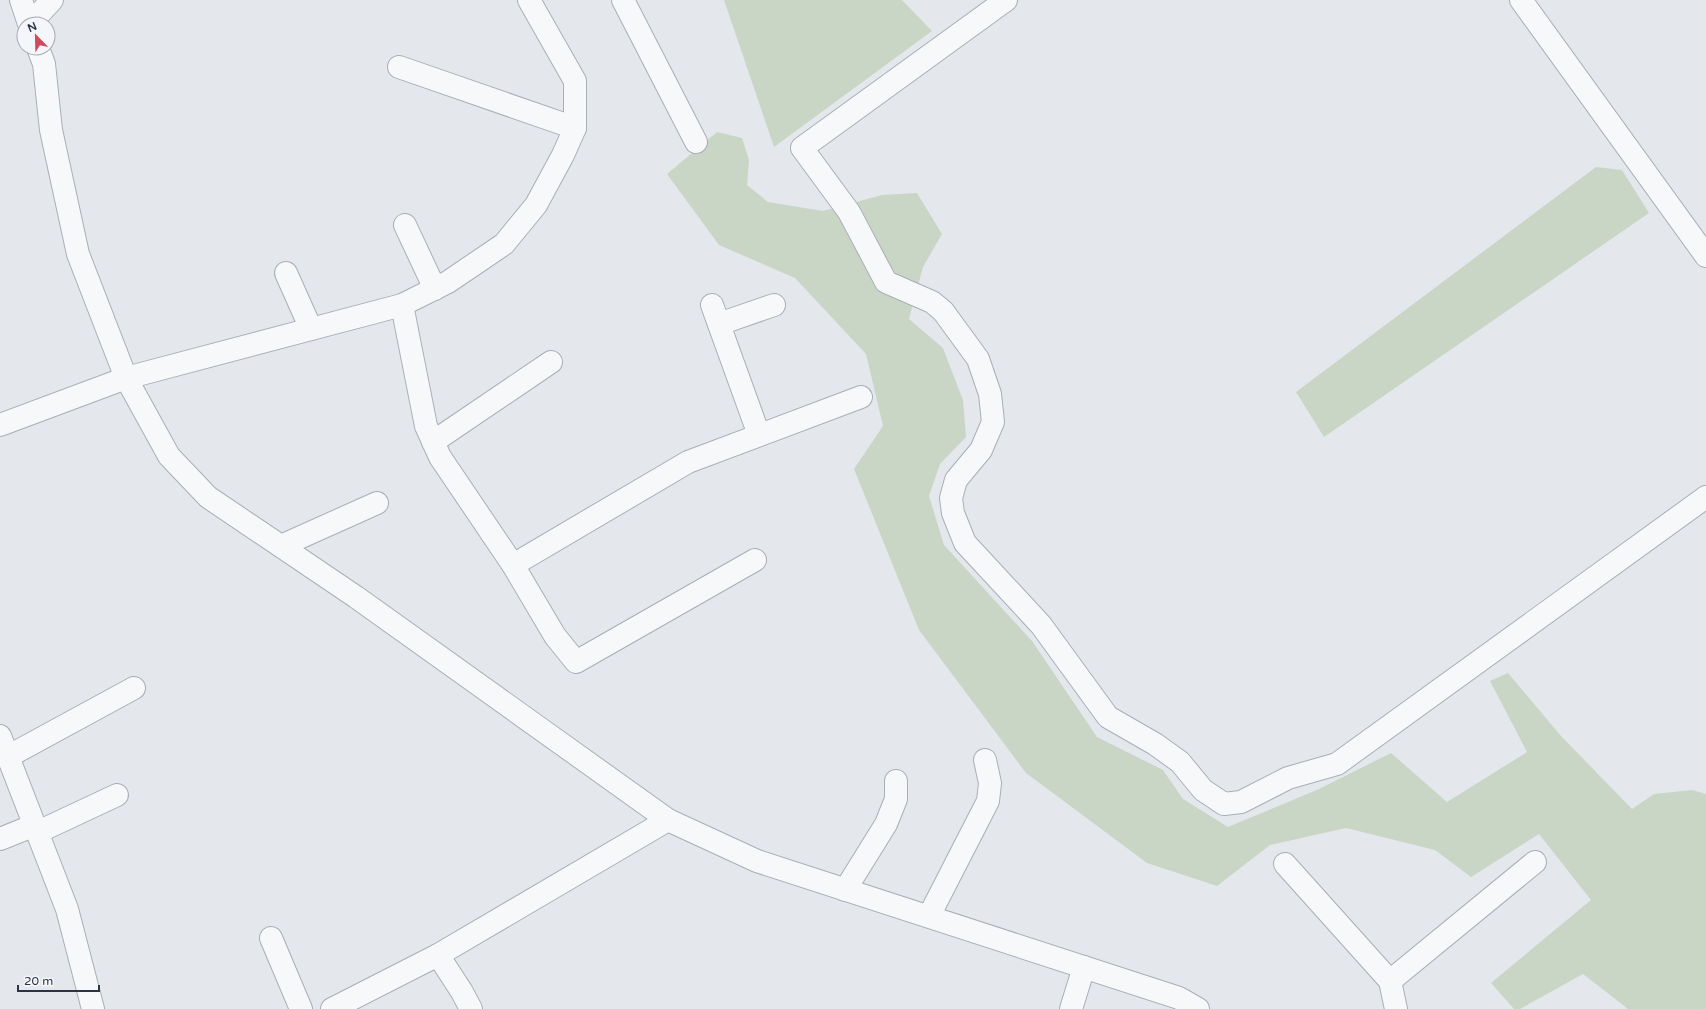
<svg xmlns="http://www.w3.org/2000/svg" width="1706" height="1009" font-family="'Varela Round',sans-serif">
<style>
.green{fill:#c9d6c5}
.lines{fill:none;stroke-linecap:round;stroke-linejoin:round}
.minor-casing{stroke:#a9aeb7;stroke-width:24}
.minor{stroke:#f7f8fa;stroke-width:22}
</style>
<rect width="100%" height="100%" fill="#e4e7ec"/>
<g class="green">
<polygon points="724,0 902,0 932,31 774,147"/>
<polygon points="717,132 742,138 749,160 747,185 768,202 823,211 882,195 917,193 942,234 923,267 909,319 943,348 963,400 966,437 940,464 929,496 944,545 1032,641 1097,737 1163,770 1183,799 1228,827 1319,789 1391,753 1447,802 1527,752 1490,681 1508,673 1561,736 1632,809 1654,794 1692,790 1706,794 1706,1009 1628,1009 1583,974 1520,1009 1514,1009 1491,983 1591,900 1539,834 1471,877 1435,850 1346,828 1270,845 1217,886 1147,863 1026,773 919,630 854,469 883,426 866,354 795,278 719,245 667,174"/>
<polygon points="1596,167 1622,170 1649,213 1324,437 1296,392"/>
</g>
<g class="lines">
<g class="minor-casing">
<g id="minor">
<polyline points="21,0 29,24"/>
<polyline points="623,0 696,142"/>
<polyline points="1006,0 802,148 849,212 886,282 932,302 943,311 978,359 990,394 993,422 981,450 956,480 951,498 953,513 965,543 1041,625 1108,717 1155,744 1180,762 1203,790 1224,804 1241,802 1288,778 1337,764 1706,497"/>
<polyline points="1521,0 1706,256"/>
<polyline points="30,24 52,0"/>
<polyline points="38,48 44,64 51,130 78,254 126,378 169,456 208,497 356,597 668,820 757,861 1179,998 1198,1009"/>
<polyline points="399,67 575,128"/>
<polyline points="405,225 435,289"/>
<polyline points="286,273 311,329"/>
<polyline points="402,305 426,426 440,457 513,565 555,636 576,662 755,560"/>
<polyline points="712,305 759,435"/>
<polyline points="719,324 774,305"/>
<polyline points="0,425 126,378 402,305 448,282 504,244 536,205 563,155 575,128 575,81 529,0"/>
<polyline points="433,442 551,362"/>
<polyline points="281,546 377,503"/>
<polyline points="513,565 688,462 861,397"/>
<polyline points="0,736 67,909 93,1009"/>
<polyline points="9,756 134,688"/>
<polyline points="38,832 117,795"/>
<polyline points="0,839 35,825"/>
<polyline points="1285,864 1390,981"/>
<polyline points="845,890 886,824 896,799 896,781"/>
<polyline points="929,916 988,801 990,783 985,760"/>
<polyline points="271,938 301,1009"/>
<polyline points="438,955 462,992 471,1009"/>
<polyline points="332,1009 438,955 668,820"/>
<polyline points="1071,1009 1084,967"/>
<polyline points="1396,1009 1390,981 1535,862"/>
</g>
</g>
<use href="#minor" class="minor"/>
</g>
<g transform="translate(36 36) rotate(337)"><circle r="19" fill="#f4f6f9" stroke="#a4a8b1"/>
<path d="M0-3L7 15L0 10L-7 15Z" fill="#d1495b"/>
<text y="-6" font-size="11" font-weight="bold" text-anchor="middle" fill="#2b3445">N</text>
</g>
<path d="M18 985v6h81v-6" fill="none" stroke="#2b3445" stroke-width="2"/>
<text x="24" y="985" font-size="12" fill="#2b3445" stroke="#f4f6f9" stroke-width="3" paint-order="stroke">20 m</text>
</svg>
